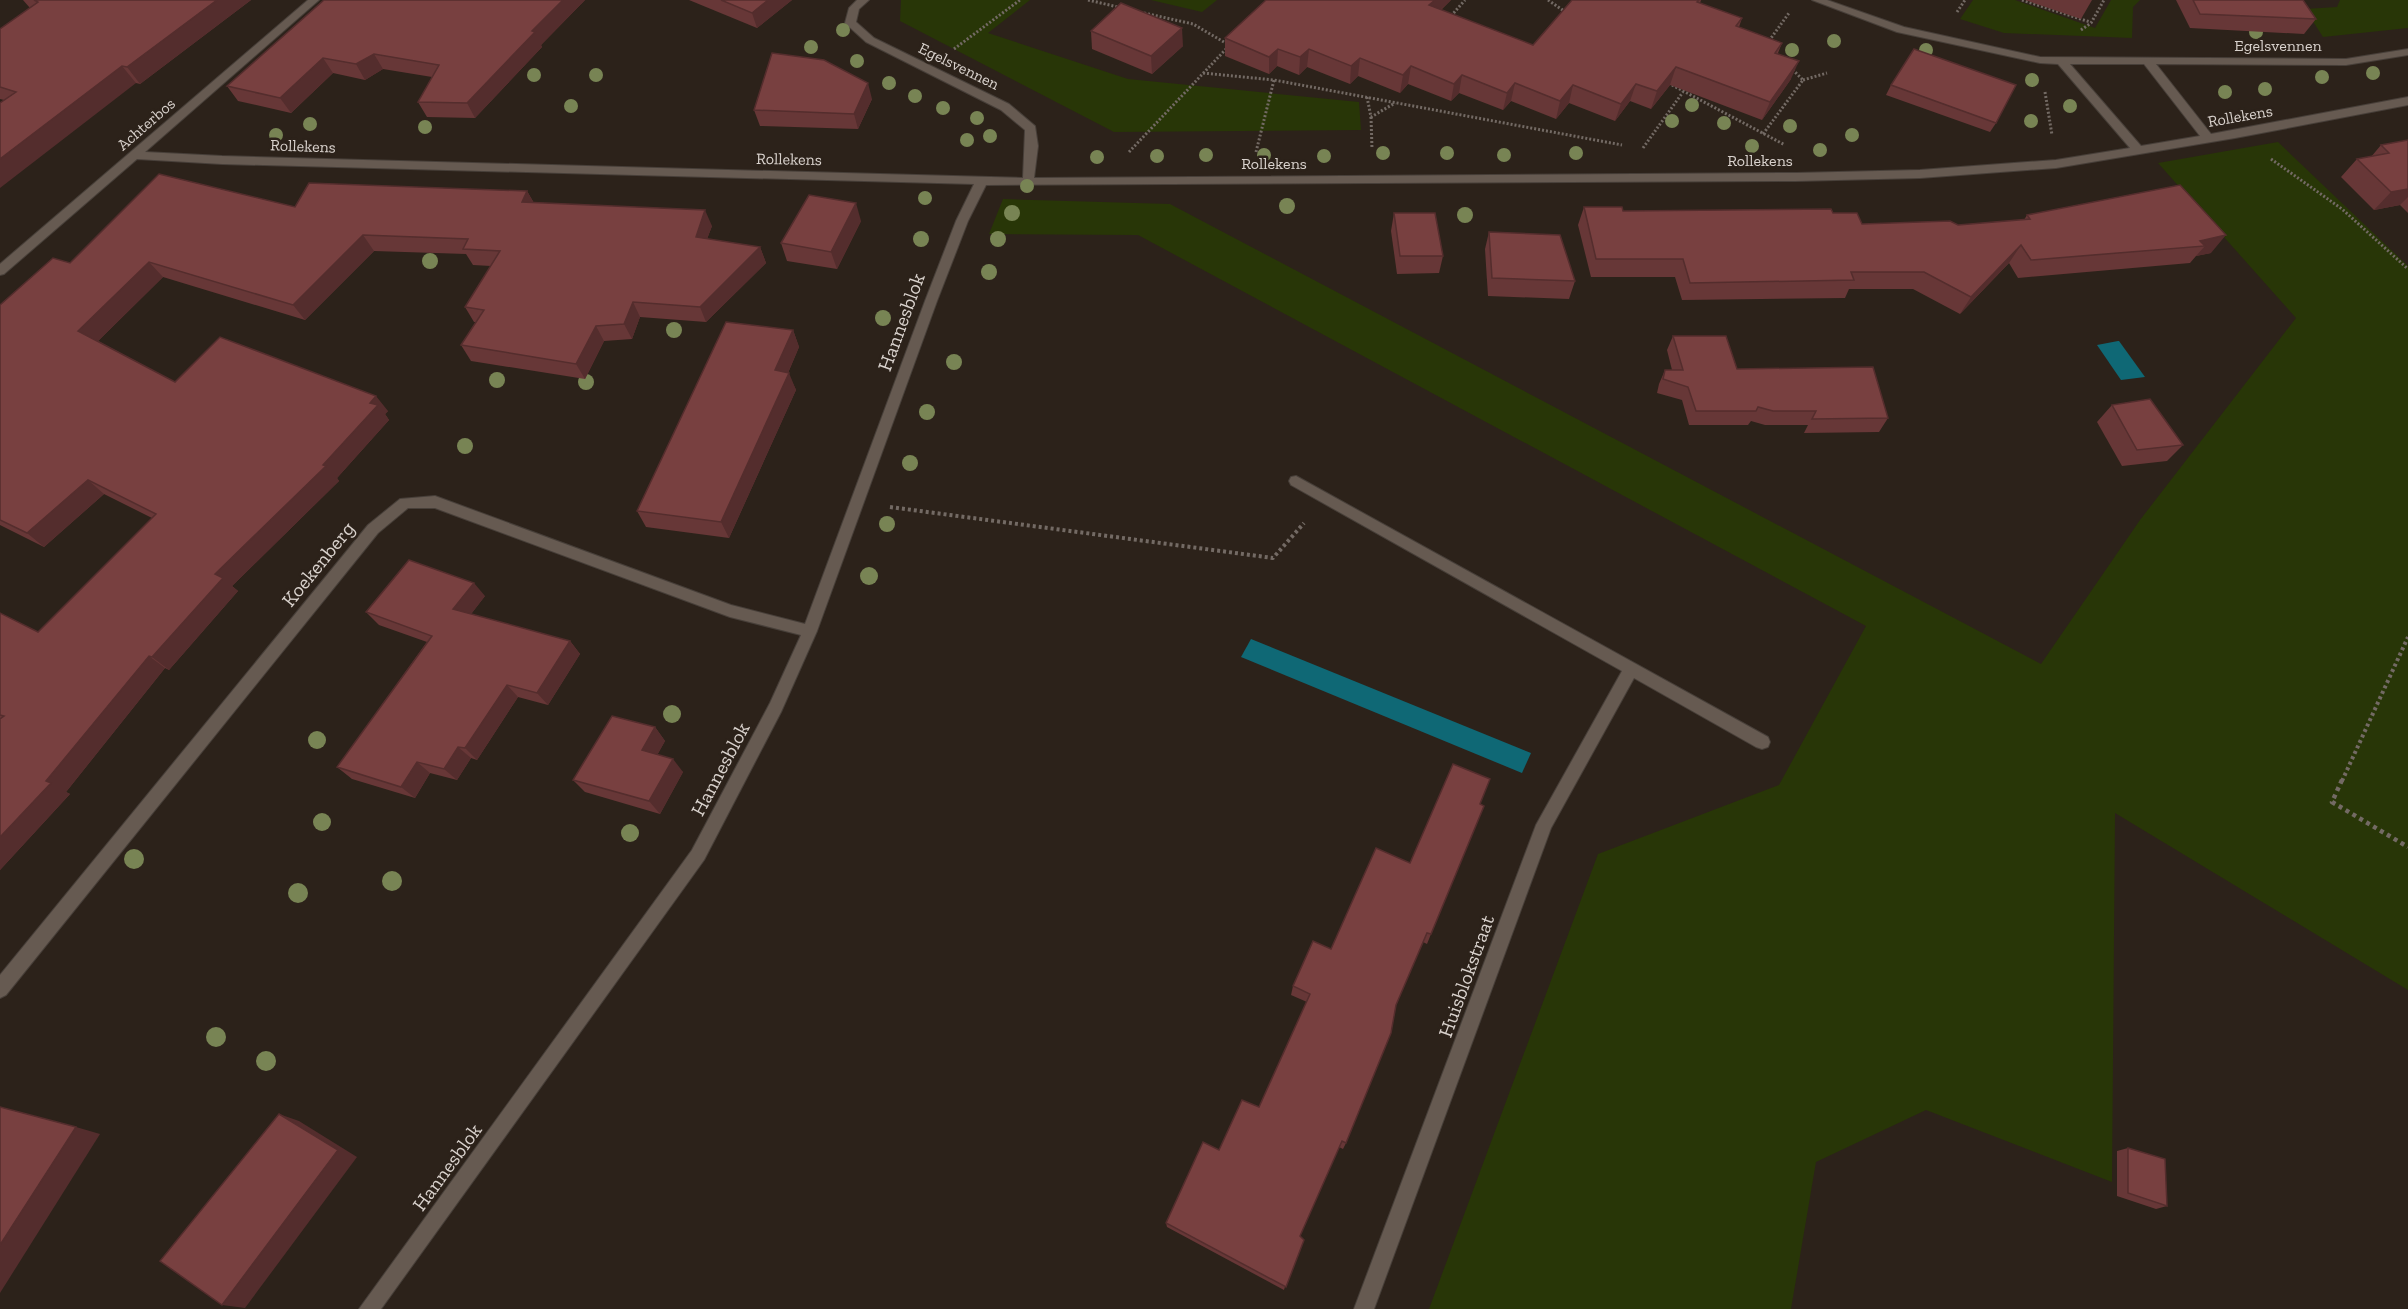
<svg xmlns="http://www.w3.org/2000/svg" width="2408" height="1309" font-family="'Zilla Slab',serif">
<style>
.green{fill:#283607}
.water{fill:#0f6875}
.lines{fill:none;stroke-linecap:round;stroke-linejoin:round}
.minor-casing{stroke:#473f39;stroke-width:2}
.path-far2{stroke:#736a64;stroke-width:3;stroke-dasharray:2 2;stroke-linecap:butt}
.path-far1{stroke:#736a64;stroke-width:4;stroke-dasharray:3 3;stroke-linecap:butt}
.path{stroke:#736a64;stroke-width:4.5;stroke-dasharray:4 4;stroke-linecap:butt}
.minor{fill:#665a51;fill-rule:evenodd}
.tree{fill:#788454}
.wall{fill:#673737}
.shaded-wall{fill:#542d2d}
.building{fill:#784040;stroke:#542d2d;stroke-width:1.5}
.labels{text-anchor:middle;dominant-baseline:central;stroke-width:5;stroke-linejoin:round;paint-order:stroke}
.far-street-label{font-size:16px;fill:#d9d2cd;stroke:#2c221a}
.street-label{font-size:20px;fill:#d9d2cd;stroke:#2c221a}
</style>
<rect width="100%" height="100%" fill="#2c221a"/>
<g class="green">
<polygon points="901,0 1030,0 988,33 1128,79 1359,102 1361,130 1114,132 900,21"/>
<polygon points="1151,0 1217,0 1202,12"/>
<polygon points="1973,0 2015,0 2095,28 2111,0 2140,0 2133,7 2132,38 2004,33 1960,19"/>
<polygon points="2340,0 2408,0 2408,28 2323,37 2305,9 2337,7"/>
<polygon points="2278,142 2408,266 2408,990 2115,813 2112,1182 1926,1110 1816,1162 1791,1309 1429,1309 1598,854 1779,785 1866,626 1138,235 989,234 1003,199 1170,204 2041,664 2140,520 2296,318 2158,163"/>
</g>
<g class="water">
<polygon points="2118,341 2119,341 2145,377 2121,380 2097,345"/>
<polygon points="1251,639 1531,753 1522,773 1241,657"/>
</g>
<g class="lines">
<g class="minor-casing">
<g id="minor">
<path d="M308 0H319L145 152 222 156 1023 178 1025 130 1001 110 866 42 845 23 849 8 857 0H869L859 9 856 22 874 38 1009 104 1035 126 1038 146 1034 178 1796 173 1920 170 2056 160 2130 148 2058 64 2040 63 1897 32 1812 0H1827L1904 27 2040 57 2346 59 2408 49V55L2346 65 2156 64 2211 134 2408 97V105L2235 138 2056 168 1920 178 1796 181 986 185 968 221 937 301 817 631 781 712 704 860 381 1309H359L692 850 770 703 801 635 730 617 435 508H408L378 533 6 995 0 998V975L368 525 400 499 435 496 731 605 805 624 925 301 956 221 974 184 222 164 137 159 4 274 0 275V264ZM2070 64H2144L2200 136 2141 146Z"/>
<polygon points="1296,476 1768,737 1770,742 1768,747 1762,749 1756,747 1634,678 1551,828 1374,1309 1354,1309 1536,825 1622,671 1291,485 1289,481 1291,477"/>
</g>
</g>
<g class="path-far2">
<polyline points="1088,0 1122,8"/>
<polyline points="1548,0 1567,13"/>
<polyline points="2022,0 2090,22"/>
<polyline points="1957,12 1965,0"/>
<polyline points="1144,13 1193,24 1229,45"/>
<polyline points="1451,16 1465,0"/>
<polyline points="2081,30 2091,23 2104,0"/>
<polyline points="1769,41 1789,13"/>
<polyline points="954,49 1020,0"/>
<polyline points="1203,73 1274,80 1622,145"/>
<polyline points="1803,80 1827,73"/>
<polyline points="1672,85 1785,145"/>
<polyline points="2045,92 2052,135"/>
<polyline points="1367,97 1371,117 1395,103"/>
<polyline points="1371,117 1372,149"/>
<polyline points="1763,134 1803,80 1792,69"/>
<polyline points="1643,148 1683,92"/>
<polyline points="1129,152 1227,48"/>
<polyline points="1256,152 1274,80"/>
<polyline points="2271,159 2342,209 2408,269"/>
</g>
<g class="path-far1">
<polyline points="890,507 1273,558 1304,523"/>
<polyline points="2342,781 2408,637"/>
</g>
<polyline class="path" points="2342,780 2332,802 2408,847"/>
<use href="#minor" class="minor"/>
</g>
<g class="tree">
<circle cx="843" cy="30" r="7"/>
<circle cx="2256" cy="32" r="7"/>
<circle cx="1834" cy="41" r="7"/>
<circle cx="811" cy="47" r="7"/>
<circle cx="1792" cy="50" r="7"/>
<circle cx="1926" cy="50" r="7"/>
<circle cx="857" cy="61" r="7"/>
<circle cx="2373" cy="73" r="7"/>
<circle cx="534" cy="75" r="7"/>
<circle cx="596" cy="75" r="7"/>
<circle cx="2322" cy="77" r="7"/>
<circle cx="2032" cy="80" r="7"/>
<circle cx="889" cy="83" r="7"/>
<circle cx="2265" cy="89" r="7"/>
<circle cx="2225" cy="92" r="7"/>
<circle cx="915" cy="96" r="7"/>
<circle cx="1692" cy="105" r="7"/>
<circle cx="571" cy="106" r="7"/>
<circle cx="2070" cy="106" r="7"/>
<circle cx="943" cy="108" r="7"/>
<circle cx="977" cy="118" r="7"/>
<circle cx="1672" cy="121" r="7"/>
<circle cx="2031" cy="121" r="7"/>
<circle cx="1724" cy="123" r="7"/>
<circle cx="310" cy="124" r="7"/>
<circle cx="1790" cy="126" r="7"/>
<circle cx="425" cy="127" r="7"/>
<circle cx="276" cy="135" r="7"/>
<circle cx="1852" cy="135" r="7"/>
<circle cx="990" cy="136" r="7"/>
<circle cx="967" cy="140" r="7"/>
<circle cx="1752" cy="146" r="7"/>
<circle cx="1820" cy="150" r="7"/>
<circle cx="1383" cy="153" r="7"/>
<circle cx="1447" cy="153" r="7"/>
<circle cx="1576" cy="153" r="7"/>
<circle cx="1206" cy="155" r="7"/>
<circle cx="1264" cy="155" r="7"/>
<circle cx="1504" cy="155" r="7"/>
<circle cx="1157" cy="156" r="7"/>
<circle cx="1324" cy="156" r="7"/>
<circle cx="1097" cy="157" r="7"/>
<circle cx="1027" cy="186" r="7"/>
<circle cx="925" cy="198" r="7"/>
<circle cx="1287" cy="206" r="8"/>
<circle cx="1012" cy="213" r="8"/>
<circle cx="1465" cy="215" r="8"/>
<circle cx="921" cy="239" r="8"/>
<circle cx="998" cy="239" r="8"/>
<circle cx="430" cy="261" r="8"/>
<circle cx="989" cy="272" r="8"/>
<circle cx="883" cy="318" r="8"/>
<circle cx="674" cy="330" r="8"/>
<circle cx="954" cy="362" r="8"/>
<circle cx="497" cy="380" r="8"/>
<circle cx="586" cy="382" r="8"/>
<circle cx="927" cy="412" r="8"/>
<circle cx="465" cy="446" r="8"/>
<circle cx="910" cy="463" r="8"/>
<circle cx="887" cy="524" r="8"/>
<circle cx="869" cy="576" r="9"/>
<circle cx="672" cy="714" r="9"/>
<circle cx="317" cy="740" r="9"/>
<circle cx="322" cy="822" r="9"/>
<circle cx="630" cy="833" r="9"/>
<circle cx="134" cy="859" r="10"/>
<circle cx="392" cy="881" r="10"/>
<circle cx="298" cy="893" r="10"/>
<circle cx="216" cy="1037" r="10"/>
<circle cx="266" cy="1061" r="10"/>
</g>
<g class="wall">
<polygon points="23,0 251,0 140,84 136,83 4,100 0,99 0,29 30,8"/>
<polygon points="324,0 585,0 541,45 542,47 475,118 427,117 418,102 432,77 383,69 365,80 333,73 291,113 238,101 227,86"/>
<polygon points="689,0 792,0 757,28"/>
<polygon points="1266,0 1451,0 1441,10 1533,45 1572,0 1701,0 1700,3 1742,18 1739,27 1782,43 1778,53 1791,79 1762,120 1670,85 1651,109 1630,101 1615,121 1569,103 1556,119 1511,101 1503,110 1459,93 1451,101 1408,84 1400,93 1358,76 1350,84 1307,67 1299,75 1277,66 1269,74 1225,56 1225,38"/>
<polygon points="2025,0 2092,0 2081,19"/>
<polygon points="2176,0 2303,0 2316,19 2304,34 2190,28"/>
<polygon points="1091,31 1183,46 1152,74 1092,49"/>
<polygon points="1891,85 1996,123 1990,132 1886,95"/>
<polygon points="872,99 858,129 760,126 754,110"/>
<polygon points="2408,140 2408,213 2400,205 2374,210 2341,177 2357,159 2371,157 2381,145"/>
<polygon points="2180,185 2211,253 2196,256 2190,263 2018,278 2009,263 1960,314 1913,289 1849,289 1845,298 1682,300 1675,277 1591,277 1578,225 1584,207 1623,211 1833,213 1862,224 1958,225 2024,220 2027,215"/>
<polygon points="527,191 534,203 712,226 707,239 760,247 766,263 706,322 640,317 632,339 604,341 585,379 471,361 461,345 476,322 474,322 465,307 491,266 473,265 466,254 374,251 305,320 163,277 98,341 175,382 388,411 385,414 389,420 337,478 339,481 232,586 238,591 169,670 165,668 66,792 70,794 0,870 0,613 38,632 152,518 104,494 44,547 0,525 0,305 70,263 295,207"/>
<polygon points="1394,213 1443,256 1439,273 1397,274 1391,231"/>
<polygon points="861,221 837,269 787,261 781,243"/>
<polygon points="1489,232 1575,281 1569,299 1488,296 1485,249"/>
<polygon points="793,330 799,347 788,373 796,390 729,538 646,527 637,511"/>
<polygon points="1673,336 1737,369 1888,418 1879,432 1804,433 1808,425 1765,425 1751,421 1748,425 1689,425 1682,400 1657,393 1659,384 1665,370 1672,370 1667,350"/>
<polygon points="2112,405 2183,445 2167,461 2122,466 2097,422"/>
<polygon points="485,596 471,614 570,641 580,654 548,705 518,697 477,760 471,758 457,780 430,773 415,798 352,779 337,767 427,642 379,625 366,612"/>
<polygon points="655,727 665,741 657,755 683,772 660,814 585,792 573,780"/>
<polygon points="1410,863 1431,934 1427,944 1423,942 1396,1005 1346,1143 1343,1149 1339,1147 1300,1236 1284,1290 1167,1227 1166,1223 1219,1150 1259,1107 1307,1002 1291,995 1293,986 1331,949"/>
<polygon points="2128,1148 2167,1206 2156,1209 2117,1196 2117,1151"/>
</g>
<g class="shaded-wall">
<polygon points="217,0 251,0 140,84 127,67"/>
<polygon points="563,0 585,0 541,45 542,47 475,118 467,103 532,31"/>
<polygon points="768,0 792,0 757,28 752,13"/>
<polygon points="1435,0 1451,0 1426,23 1429,5"/>
<polygon points="1182,28 1183,46 1152,74 1151,56"/>
<polygon points="1278,49 1277,66 1269,74 1269,57"/>
<polygon points="1309,49 1307,67 1299,75 1300,57"/>
<polygon points="374,54 383,69 365,80 356,64"/>
<polygon points="323,58 333,73 291,113 280,98"/>
<polygon points="1360,58 1358,76 1350,84 1351,66"/>
<polygon points="1799,61 1791,79 1762,120 1770,102"/>
<polygon points="122,66 136,83 0,188 0,159"/>
<polygon points="1411,66 1408,84 1400,93 1403,75"/>
<polygon points="1676,67 1670,85 1651,109 1657,91"/>
<polygon points="1462,75 1459,93 1451,101 1454,84"/>
<polygon points="868,83 872,99 858,129 854,114"/>
<polygon points="1515,83 1511,101 1503,110 1507,93"/>
<polygon points="1636,84 1630,101 1615,121 1621,104"/>
<polygon points="1573,85 1569,103 1556,119 1560,101"/>
<polygon points="2408,189 2408,197 2400,205 2374,210 2391,192"/>
<polygon points="527,191 536,207 522,202"/>
<polygon points="856,203 861,221 837,269 831,252"/>
<polygon points="705,210 712,226 702,252 696,237"/>
<polygon points="363,235 374,251 305,320 293,305"/>
<polygon points="2226,235 2211,253 2196,256 2205,246 2200,241"/>
<polygon points="2021,245 2009,263 1960,314 1971,297"/>
<polygon points="760,247 766,263 706,322 700,307"/>
<polygon points="149,262 163,277 93,346 78,331"/>
<polygon points="633,302 640,317 632,339 624,324"/>
<polygon points="596,326 604,341 585,379 576,364"/>
<polygon points="793,330 799,347 782,387 775,370"/>
<polygon points="789,373 796,390 729,538 721,522"/>
<polygon points="376,396 388,411 385,414 389,420 337,478 339,481 232,586 238,591 169,670 152,657 215,574 323,465"/>
<polygon points="88,480 104,494 44,547 27,533"/>
<polygon points="474,583 485,596 465,622 453,609"/>
<polygon points="570,641 580,654 548,705 537,693"/>
<polygon points="149,656 165,668 66,792 70,794 0,870 0,837"/>
<polygon points="507,685 518,697 477,760 465,748"/>
<polygon points="655,727 665,741 653,763 642,750"/>
<polygon points="458,747 471,758 457,780 444,769"/>
<polygon points="673,759 683,772 660,814 649,801"/>
<polygon points="417,762 430,773 415,798 401,787"/>
<polygon points="279,1114 299,1121 357,1157 245,1308 222,1305"/>
<polygon points="76,1127 100,1134 0,1293 0,1245"/>
</g>
<g class="building">
<polygon points="34,0 217,0 127,67 122,66 0,159 0,103 16,92 0,87 0,29 38,2"/>
<polygon points="324,0 563,0 532,31 535,32 467,103 418,102 439,65 374,54 356,64 323,58 280,98 227,86"/>
<polygon points="721,0 768,0 752,13"/>
<polygon points="1266,0 1435,0 1429,5 1533,45 1572,0 1699,0 1697,2 1742,18 1736,26 1782,43 1775,53 1799,61 1770,102 1676,67 1657,91 1636,84 1621,104 1573,85 1560,101 1515,83 1507,93 1462,75 1454,84 1411,66 1403,75 1360,58 1351,66 1309,49 1300,57 1278,49 1269,57 1225,38"/>
<polygon points="2193,0 2303,0 2316,19 2200,14"/>
<polygon points="1121,3 1182,28 1151,56 1091,31"/>
<polygon points="1914,49 2016,85 1996,123 1891,85"/>
<polygon points="772,53 824,60 868,83 854,114 754,110"/>
<polygon points="2408,140 2408,189 2391,192 2357,159 2389,153 2381,145"/>
<polygon points="159,174 295,207 309,183 527,191 522,202 705,210 696,237 760,247 700,307 633,302 624,324 596,326 576,364 461,345 484,310 465,307 500,251 463,249 468,239 363,235 293,305 149,262 78,331 175,382 220,337 376,396 370,403 378,405 323,465 326,466 215,574 223,578 152,657 149,656 46,781 51,783 0,837 0,719 4,716 0,715 0,613 38,632 156,514 88,480 27,533 0,520 0,305 53,258 70,263"/>
<polygon points="2180,185 2226,235 2200,241 2205,246 2031,260 2021,245 1971,297 1924,272 1851,272 1854,280 1690,283 1683,259 1596,259 1584,207 1622,207 1623,211 1831,209 1833,213 1857,213 1862,224 1950,221 1958,225 2030,219 2027,215"/>
<polygon points="809,195 856,203 831,252 781,243"/>
<polygon points="1394,213 1435,213 1443,256 1400,256"/>
<polygon points="1489,232 1560,235 1575,281 1492,278"/>
<polygon points="726,322 793,330 775,370 789,373 721,522 637,511"/>
<polygon points="1673,336 1726,336 1737,369 1873,367 1888,418 1812,419 1816,411 1773,411 1758,407 1756,411 1696,411 1688,387 1663,379 1665,370 1683,370"/>
<polygon points="2150,399 2183,445 2137,450 2112,405"/>
<polygon points="409,560 474,583 453,609 570,641 537,693 507,685 465,748 458,747 444,769 417,762 401,787 337,767 432,636 366,612"/>
<polygon points="612,716 655,727 642,750 673,759 649,801 573,780"/>
<polygon points="1453,764 1490,779 1480,804 1484,806 1431,934 1427,933 1396,1005 1391,1033 1346,1143 1342,1141 1300,1236 1304,1240 1286,1287 1166,1223 1203,1142 1219,1150 1242,1100 1259,1107 1310,994 1293,986 1313,941 1331,949 1376,848 1410,863"/>
<polygon points="0,1107 76,1127 0,1245"/>
<polygon points="279,1114 338,1150 222,1305 160,1261"/>
<polygon points="2128,1148 2165,1159 2167,1206 2128,1193"/>
</g>
<g class="labels">
<g class="far-street-label">
<text x="2278" y="45">Egelsvennen</text>
<text transform="translate(959 66) rotate(26)">Egelsvennen</text>
<text transform="translate(2240 116) rotate(-10)">Rollekens</text>
<text transform="translate(146 124) rotate(-41)">Achterbos</text>
<text transform="translate(303 146) rotate(2)">Rollekens</text>
<text transform="translate(789 159) rotate(1)">Rollekens</text>
<text x="1760" y="160">Rollekens</text>
<text x="1274" y="163">Rollekens</text>
</g>
<g class="street-label">
<text transform="translate(901 322) rotate(-70)">Hannesblok</text>
<text transform="translate(318 564) rotate(-51)">Koekenberg</text>
<text transform="translate(720 769) rotate(-62)">Hannesblok</text>
<text transform="translate(1466 976) rotate(-70)">Huisblokstraat</text>
<text transform="translate(447 1167) rotate(-54)">Hannesblok</text>
</g>
</g>
</svg>
